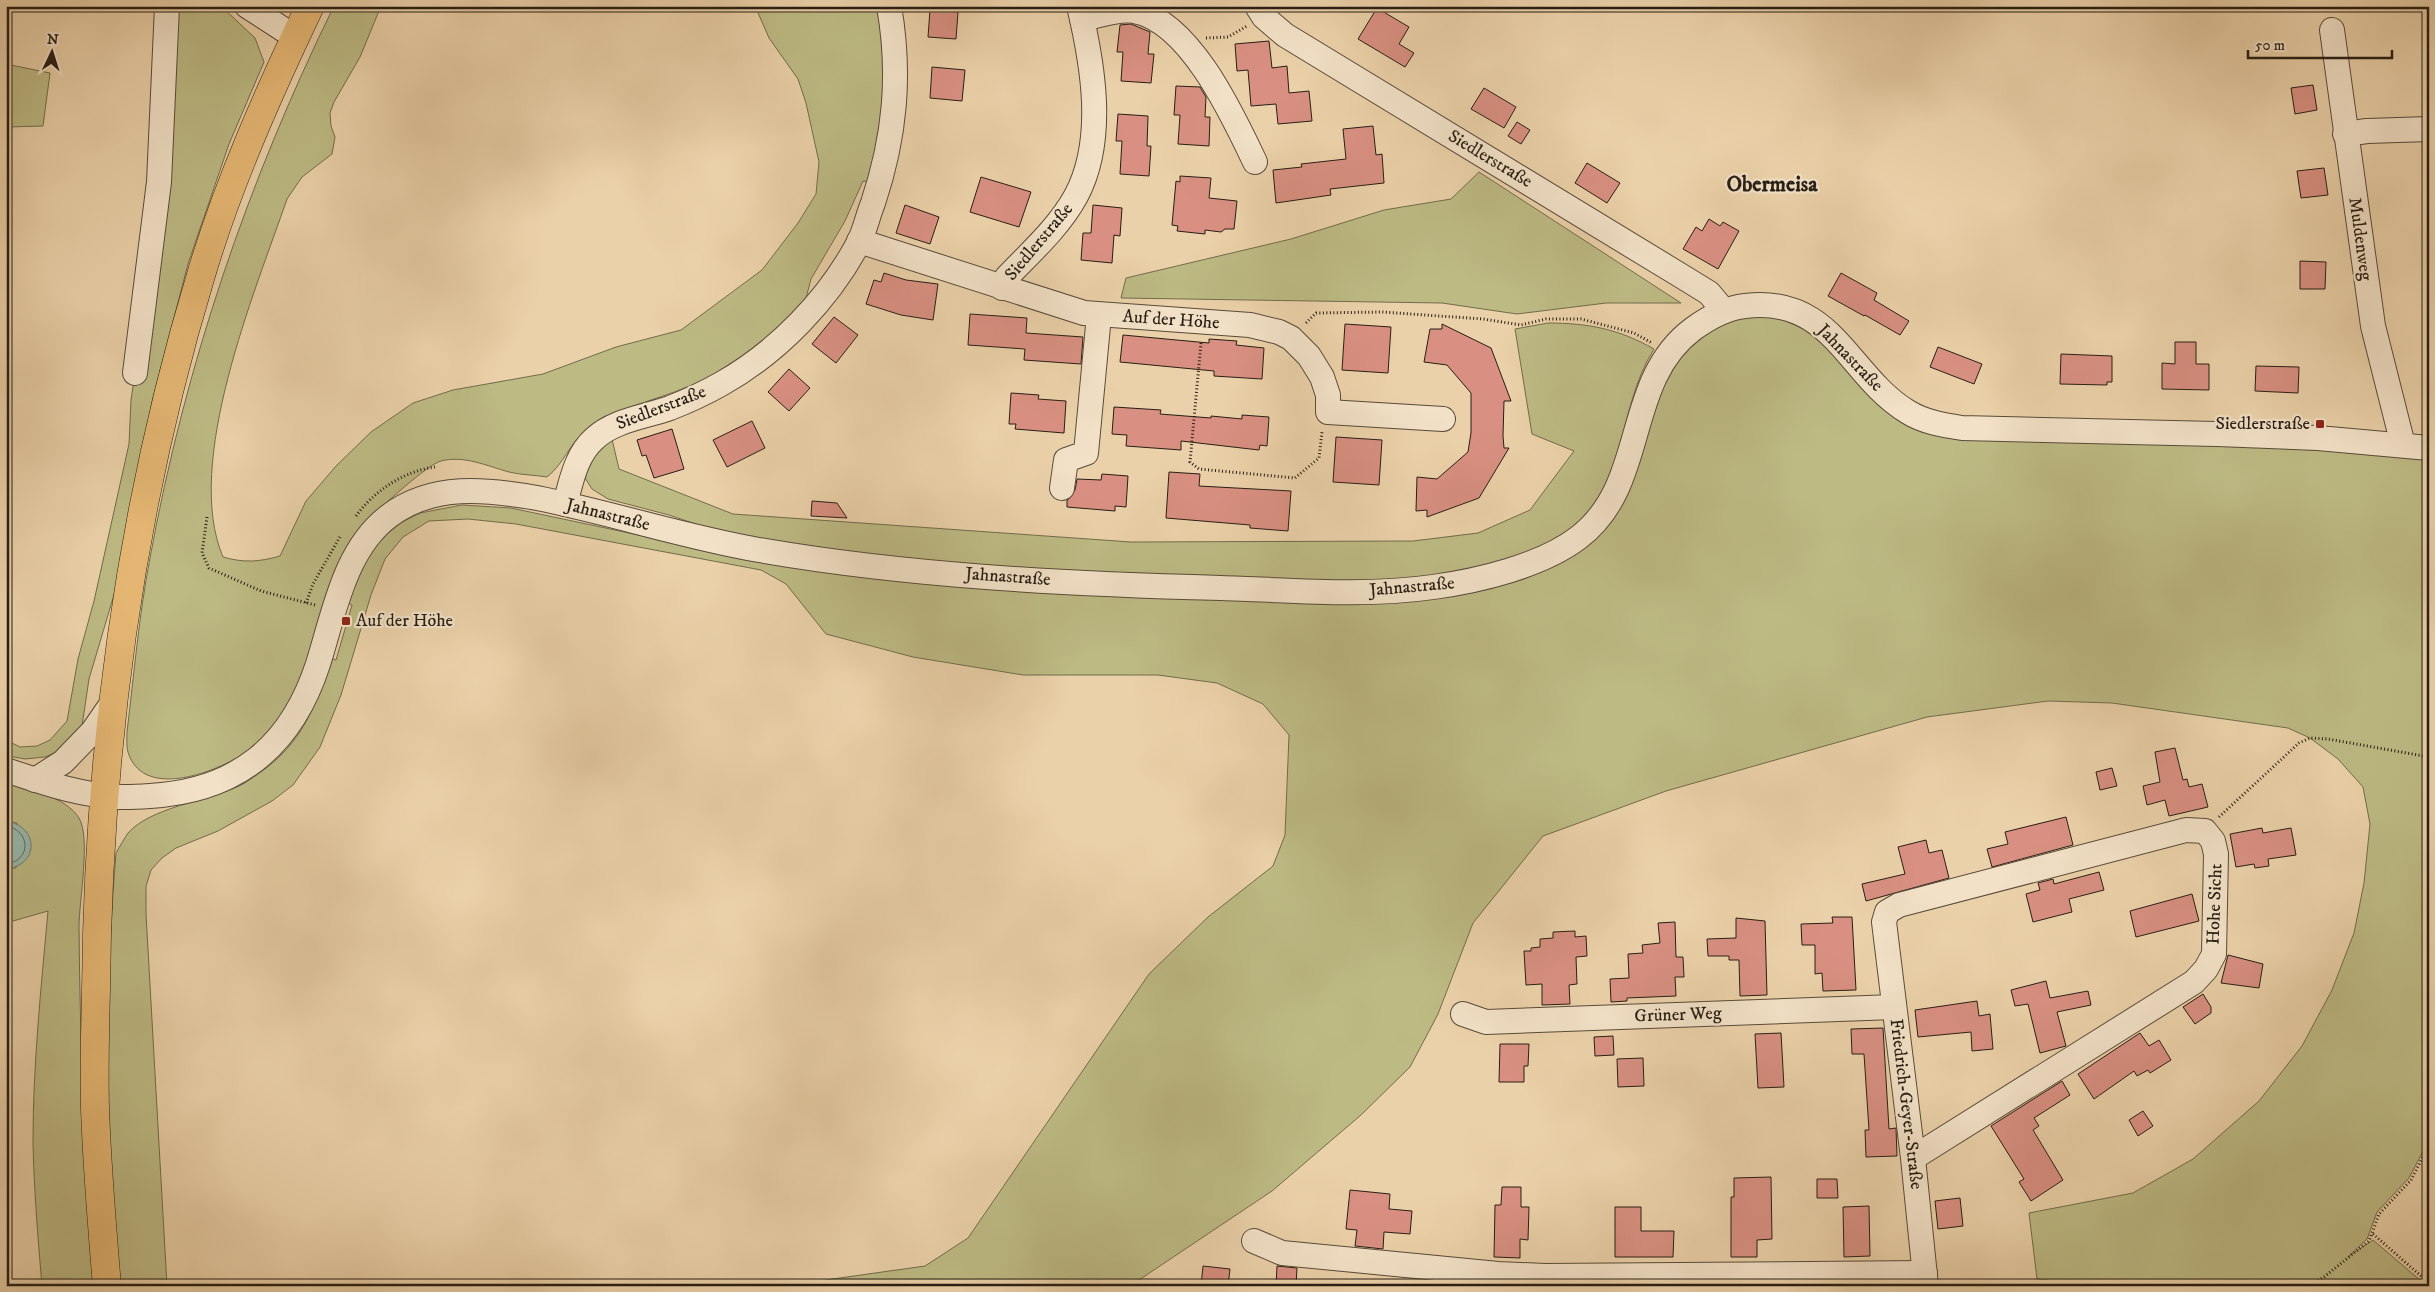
<svg xmlns="http://www.w3.org/2000/svg" width="2435" height="1292" font-family="'IM FELL DW Pica',serif">
<style>
.green{fill:#bdba84;stroke:#726c4c}
.water{fill:#98b7ac;stroke:#6b7a70}
.lines{fill:none;stroke-linecap:round;stroke-linejoin:round}
.shore{stroke:#606a60;stroke-width:1}
.building{fill:#d99082;stroke:#281e15}
.minor-casing{stroke:#594b3a;stroke-width:26}
.major-casing{stroke:#281e15;stroke-width:29}
.path{stroke:#281e15;stroke-width:3;stroke-dasharray:1 2.5;stroke-linecap:butt}
.minor{stroke:#f2e1c7;stroke-width:24}
.major{stroke:#e6b874;stroke-width:28}
.poi-dot{fill:#8f2418;stroke:#f2e1c7;stroke-width:2}
.labels{text-anchor:middle;dominant-baseline:central;stroke-width:4.5;stroke-linejoin:round;paint-order:stroke}
.street-label{font-size:18px;fill:#281e15;stroke:#f2e1c7}
.poi-label{font-size:18px;fill:#281e15;stroke:#f2e1c7;text-anchor:end}
.district-label{font-size:22px;font-weight:bold;fill:#281e15;stroke:#f2e1c7}
</style>
<rect width="100%" height="100%" fill="#ebd1a9"/>
<filter id="stains"><feTurbulence type="fractalNoise" baseFrequency=".004" numOctaves="4"/><feColorMatrix values="0 0 0 0 .2 0 0 0 0 .09 0 0 0 0 .02 0 0 0 .5 -.17"/></filter>
<radialGradient id="worn" r=".72"><stop offset=".6" stop-color="#630" stop-opacity="0"/><stop offset="1" stop-color="#630" stop-opacity=".3"/></radialGradient>
<g class="green">
<polygon points="175,6 221,6 255,38 264,62 229,144 188,264 152,402 116,588 89,679 82,726 55,753 45,757 25,759 8,756 6,755 6,740 20,747 37,746 50,740 67,721 78,659 94,601 129,444 131,400 135,373 139,384"/>
<path d="M334 6H381L360 57 334 102 330 113 331 126 335 137 332 154 302 177 287 199C255 292 183 463 223 557 244 563 259 562 280 556L306 501 336 466 371 432 413 403 453 390 543 374 616 347 681 330 762 270 798 223 816 194 819 162 806 103 798 79 769 38 755 6H882L889 84 871 182 863 181 845 221 811 279 806 298 795 314 765 343 689 390 687 387C654 401 615 408 587 430 570 442 564 464 547 477 535 475 521 475 509 472 487 466 464 455 441 461 428 464 380 508 369 519L289 705C276 722 263 740 245 753 218 771 146 800 129 755 126 748 127 739 127 732 134 674 139 615 150 558 185 366 248 181 334 6Z"/>
<polygon points="6,64 50,73 43,126 6,127"/>
<polygon points="1479,172 1681,303 1606,303 1517,314 1442,303 1121,298 1126,278 1291,239 1384,210 1451,199"/>
<path d="M1744 315 1779 318 1812 333 1894 414 2429 458V1140L2409 1178 2377 1212 2367 1239 2349 1256 2373 1240 2427 1286H2102L2037 1279 2029 1213 2133 1193 2193 1159 2259 1101 2302 1046 2332 990 2354 933 2364 883 2370 824 2363 787 2338 759 2310 738 2288 728 2112 703 2048 701 1927 717 1666 791 1543 836 1473 923 1438 1014 1410 1067 1361 1115 1272 1191 1130 1286H783L925 1266 968 1238 1149 974 1208 917 1273 866 1285 835 1289 735 1263 704 1217 683 1158 675H1023L913 657 826 634 786 584 761 570 516 524 468 519 429 521 403 537 385 559 371 595 341 695 320 747 293 785 272 801 218 831 176 848 162 858 151 870 146 886V914L167 1286H120C105 1142 104 997 116 853 120 846 124 839 128 833 151 807 208 801 239 786 246 783 252 778 258 774 303 743 315 707 331 658L336 660 352 605 348 603 369 553 387 534 402 522 420 513 462 505 511 508 766 562 1440 598 1474 592 1512 581 1566 558 1588 546 1607 527 1621 506 1667 371 1707 330Z"/>
<path d="M1548 323C1588 323 1619 329 1654 349 1634 380 1627 421 1617 457 1615 465 1613 474 1610 482 1572 565 1441 581 1361 582L1054 572 908 560 722 533 669 515 608 499 592 489 585 478 586 466 592 454 612 439 619 469 733 514 1131 542 1413 541 1478 533 1530 510 1574 451 1532 434 1515 329Z"/>
<path d="M6 780C28 789 66 797 79 818 91 838 79 901 79 927 80 1047 85 1166 93 1286H42C38 1238 34 1190 33 1142 33 1065 41 988 48 911L6 923V869L16 868 17 823 6 821Z"/>
</g>
<path class="water" d="M6 821C39 826 40 865 6 869Z"/>
<g class="lines">
<path class="shore" d="M6 826C31 830 32 861 6 864"/>
</g>
<g class="building">
<polygon points="1377,8 1409,27 1399,44 1414,53 1405,67 1358,39"/>
<polygon points="930,10 958,12 956,39 928,37"/>
<polygon points="1131,24 1150,32 1148,54 1154,54 1151,83 1121,81 1123,52 1117,52 1120,25"/>
<polygon points="1269,41 1272,68 1287,66 1289,93 1309,91 1312,121 1278,124 1276,104 1251,106 1248,70 1237,71 1235,44"/>
<polygon points="932,67 965,70 962,101 930,98"/>
<polygon points="2313,85 2317,110 2295,114 2291,88"/>
<polygon points="1176,86 1200,87 1206,97 1205,117 1210,117 1209,146 1178,144 1180,115 1174,115"/>
<polygon points="1484,88 1516,107 1504,128 1471,109"/>
<polygon points="1118,114 1148,116 1147,146 1151,146 1149,176 1120,174 1122,141 1116,141"/>
<polygon points="1517,122 1530,130 1521,144 1508,136"/>
<polygon points="1373,126 1376,155 1382,154 1384,183 1330,189 1331,195 1276,203 1273,170 1302,167 1301,164 1346,159 1343,129"/>
<polygon points="1587,163 1620,183 1607,203 1575,183"/>
<polygon points="2324,168 2328,195 2301,198 2297,171"/>
<polygon points="1180,176 1211,178 1209,198 1237,201 1234,229 1225,229 1221,232 1205,230 1205,234 1177,231 1178,226 1172,225 1176,181 1180,182"/>
<polygon points="981,177 1031,192 1019,227 970,212"/>
<polygon points="905,205 939,217 930,244 896,233"/>
<polygon points="1093,205 1122,208 1120,236 1114,235 1112,263 1081,260 1083,233 1091,233"/>
<polygon points="1709,219 1720,226 1723,222 1739,231 1718,269 1683,249 1696,227 1702,231"/>
<polygon points="2300,261 2326,262 2325,289 2300,289"/>
<polygon points="884,273 906,280 938,284 933,320 901,315 866,304 874,280 881,282"/>
<polygon points="1841,273 1877,293 1874,300 1909,321 1900,335 1865,315 1864,316 1828,296"/>
<polygon points="970,314 1027,318 1026,333 1083,337 1081,364 1024,360 1025,349 968,345"/>
<polygon points="834,317 858,335 836,363 812,344"/>
<polygon points="1345,324 1391,327 1388,373 1342,370"/>
<polygon points="1442,324 1491,348 1511,401 1504,401 1503,436 1504,448 1509,448 1479,498 1427,517 1427,510 1416,511 1417,477 1437,479 1468,452 1471,433 1471,393 1447,365 1424,362 1430,329 1442,329"/>
<polygon points="1123,335 1209,343 1209,339 1237,341 1236,345 1264,348 1262,379 1214,376 1214,371 1120,362"/>
<polygon points="2175,342 2196,342 2196,364 2209,364 2209,390 2162,389 2162,363 2175,364"/>
<polygon points="1938,347 1982,364 1974,384 1930,367"/>
<polygon points="2061,354 2112,356 2112,382 2107,382 2107,385 2060,384"/>
<polygon points="2256,366 2299,367 2298,393 2255,391"/>
<polygon points="789,369 810,388 789,411 768,392"/>
<polygon points="1011,393 1039,395 1038,399 1066,401 1064,433 1015,429 1016,424 1009,424"/>
<polygon points="1114,407 1161,410 1160,414 1211,418 1211,416 1242,419 1242,415 1269,417 1267,446 1260,445 1259,450 1181,441 1181,450 1126,446 1127,435 1112,434"/>
<polygon points="752,421 765,448 727,467 713,440"/>
<polygon points="672,429 684,469 654,478 646,455 642,456 637,440"/>
<polygon points="1336,437 1382,440 1379,485 1333,482"/>
<polygon points="1169,472 1200,474 1199,486 1291,491 1288,531 1250,528 1250,525 1166,518"/>
<polygon points="1102,474 1128,476 1126,507 1115,506 1115,511 1067,507 1067,501 1075,490 1077,479 1101,480"/>
<polygon points="812,501 837,503 847,518 811,516"/>
<polygon points="2175,748 2183,780 2187,779 2189,787 2202,784 2208,807 2169,816 2165,800 2147,805 2143,786 2160,782 2155,752"/>
<polygon points="2112,768 2117,786 2100,790 2096,772"/>
<polygon points="2066,817 2073,845 1992,867 1987,849 2008,844 2005,832"/>
<polygon points="2262,828 2263,833 2291,828 2296,855 2268,859 2269,866 2255,868 2254,864 2236,867 2230,834"/>
<polygon points="1926,840 1929,853 1942,850 1949,878 1866,901 1862,884 1905,874 1898,847"/>
<polygon points="2099,872 2104,890 2069,899 2072,912 2033,922 2026,894 2040,890 2038,883 2053,879 2054,884"/>
<polygon points="2192,894 2199,921 2136,937 2130,911"/>
<polygon points="1832,917 1852,917 1856,990 1823,991 1822,973 1815,974 1815,945 1802,945 1801,924 1833,923"/>
<polygon points="1736,918 1765,921 1767,995 1740,996 1739,960 1729,960 1729,956 1708,956 1707,939 1736,938"/>
<polygon points="1675,922 1676,957 1683,957 1684,977 1675,977 1676,996 1627,998 1627,1001 1611,1002 1610,979 1629,978 1628,954 1643,953 1642,945 1660,943 1658,923"/>
<polygon points="1575,931 1575,937 1586,936 1587,956 1576,957 1577,984 1569,985 1570,1004 1542,1005 1542,984 1526,985 1524,951 1531,951 1531,948 1540,947 1540,939 1553,938 1553,932"/>
<polygon points="2228,955 2263,964 2259,988 2221,983"/>
<polygon points="2046,981 2050,998 2088,991 2091,1005 2057,1012 2066,1046 2040,1053 2028,1004 2015,1006 2011,990"/>
<polygon points="2203,994 2211,1007 2211,1013 2195,1024 2183,1007"/>
<polygon points="1977,1001 1979,1016 1990,1014 1993,1049 1972,1051 1971,1032 1918,1037 1915,1010"/>
<polygon points="1883,1028 1889,1129 1896,1128 1897,1156 1866,1157 1865,1130 1869,1130 1864,1054 1852,1054 1851,1029"/>
<polygon points="1781,1033 1784,1087 1758,1088 1755,1034"/>
<polygon points="2140,1033 2149,1046 2159,1040 2171,1060 2150,1073 2148,1070 2137,1076 2134,1071 2094,1099 2078,1074"/>
<polygon points="1613,1036 1614,1055 1595,1056 1594,1037"/>
<polygon points="1500,1044 1529,1044 1528,1066 1524,1066 1524,1082 1499,1082"/>
<polygon points="1643,1058 1644,1086 1618,1087 1617,1059"/>
<polygon points="2062,1081 2070,1095 2034,1118 2039,1126 2033,1130 2063,1180 2031,1201 2019,1182 2024,1179 1991,1126"/>
<polygon points="2143,1111 2153,1126 2138,1136 2129,1120"/>
<polygon points="1771,1177 1772,1239 1757,1240 1757,1257 1731,1257 1731,1197 1734,1197 1734,1178"/>
<polygon points="1817,1179 1837,1179 1838,1198 1817,1198"/>
<polygon points="1502,1187 1521,1187 1521,1207 1529,1207 1528,1240 1520,1239 1520,1258 1494,1257 1495,1205 1501,1205"/>
<polygon points="1350,1190 1390,1194 1389,1209 1412,1211 1410,1234 1384,1232 1383,1249 1355,1246 1357,1230 1346,1229"/>
<polygon points="1960,1198 1963,1226 1938,1229 1935,1201"/>
<polygon points="1869,1206 1870,1256 1844,1257 1843,1207"/>
<polygon points="1615,1207 1641,1207 1641,1231 1674,1231 1673,1257 1615,1257"/>
<polygon points="1203,1266 1230,1269 1228,1286 1201,1286"/>
<polygon points="1277,1266 1297,1268 1296,1286 1276,1286"/>
</g>
<g class="lines">
<g class="minor-casing">
<g id="minor">
<polyline points="247,6 295,37"/>
<polyline points="1257,6 1264,17 1285,35 1683,277 1709,293 1724,311"/>
<path d="M1082 19C1098 16 1118 8 1134 11 1190 21 1233 116 1255 162"/>
<polyline points="2332,30 2373,326 2403,445"/>
<polyline points="2345,134 2367,131 2429,129"/>
<polyline points="859,241 1084,313 1250,325 1279,332 1291,338 1309,356 1322,377 1328,395 1328,412 1443,419"/>
<path d="M1002 288 1007 277C1031 252 1059 227 1076 196 1106 140 1093 65 1079 6"/>
<polyline points="135,373 159,182 167,6"/>
<polyline points="1062,488 1066,460 1086,453 1099,315"/>
<path d="M565 504C571 482 576 455 594 439 614 420 645 417 670 408 688 401 705 393 721 384 778 352 829 299 859 242 865 230 868 215 873 203 895 137 901 75 889 6"/>
<path d="M6 770C38 781 71 792 105 796 120 798 135 797 150 796 237 791 291 747 318 664 334 614 344 550 389 516 432 483 487 489 537 498 612 513 684 537 759 550 909 576 1069 584 1221 588 1291 590 1363 597 1433 587 1478 581 1541 566 1578 538 1649 485 1622 382 1693 329 1708 318 1726 308 1745 306 1833 295 1848 376 1908 412 1924 422 1943 425 1962 428L2217 434 2318 438 2429 448"/>
<polyline points="35,780 63,762 93,731 113,702"/>
<polyline points="1463,1014 1486,1022 1894,1007"/>
<polyline points="1913,1158 2194,982 2206,969 2214,954 2216,854 2213,841 2205,831 2186,830 1899,905 1887,912 1884,922 1913,1158 1926,1286"/>
<polyline points="1254,1241 1282,1253 1498,1274 1545,1276 1925,1273"/>
</g>
</g>
<g class="major-casing">
<path id="major" d="M107 1286C102 1227 97 1168 95 1108 94 1069 95 1029 96 990 98 748 131 506 201 275 228 184 269 92 310 6"/>
</g>
<g class="path">
<polyline points="1206,38 1228,37 1247,26"/>
<polyline points="1306,323 1316,313 1382,312 1483,319 1521,325 1546,319 1581,319 1634,333 1652,343"/>
<polyline points="1201,343 1190,462 1199,469 1295,478 1319,458 1322,432"/>
<path d="M356 516C374 491 404 471 435 467"/>
<polyline points="207,517 202,553 209,568 261,591 315,605"/>
<polyline points="306,603 313,584 341,535"/>
<polyline points="2219,817 2299,743 2310,738 2328,739 2429,757"/>
<polyline points="2373,1234 2429,1283"/>
<polyline points="2309,1286 2324,1277 2369,1241 2379,1214 2411,1180 2429,1145"/>
</g>
<use href="#minor" class="minor"/>
<use href="#major" class="major"/>
</g>
<g class="poi-dot">
<rect x="2315" y="419" width="10" height="10" rx="2.5"/>
<rect x="341" y="616" width="10" height="10" rx="2.5"/>
</g>
<g class="labels">
<g class="street-label">
<text transform="translate(1490 159) rotate(31)">Siedlerstraße</text>
<text transform="translate(2360 239) rotate(82)">Muldenweg</text>
<text transform="translate(1039 242) rotate(-50)">Siedlerstraße</text>
<text transform="translate(1171 320) rotate(4)">Auf der Höhe</text>
<text transform="translate(1850 358) rotate(46)">Jahnastraße</text>
<text transform="translate(661 408) rotate(-21)">Siedlerstraße</text>
<text transform="translate(608 515) rotate(14)">Jahnastraße</text>
<text transform="translate(1008 577) rotate(4)">Jahnastraße</text>
<text transform="translate(1412 587) rotate(-5)">Jahnastraße</text>
<text transform="translate(2215 904) rotate(-88)">Hohe Sicht</text>
<text transform="translate(1678 1015) rotate(-2)">Grüner Weg</text>
<text transform="translate(1906 1104) rotate(83)">Friedrich-Geyer-Straße</text>
</g>
<g class="poi-label">
<text x="2310" y="424">Siedlerstraße</text>
<text x="356" y="621" text-anchor="start">Auf der Höhe</text>
</g>
<g class="district-label">
<text x="1772" y="184">Obermeisa</text>
</g>
</g>
<rect width="2435" height="1292" fill="none" stroke="#ebd1a9" stroke-width="25"/>
<rect x="8" y="8" width="2420" height="1277" fill="none" stroke="#281e15" stroke-width="2.5"/>
<rect x="12" y="12" width="2410" height="1267" fill="none" stroke="#281e15"/>
<g transform="translate(52 52) rotate(4)" stroke="#f2e1c7" stroke-width="4" paint-order="stroke">
<path d="M0-4L9 19L0 12L-9 19Z" fill="#281e15"/>
<text y="-8" font-size="14" font-weight="bold" text-anchor="middle" fill="#281e15">N</text>
</g>
<path d="M2248 50v8h144v-8" fill="none" stroke="#281e15" stroke-width="2.5"/>
<text x="2255" y="50" font-size="15" fill="#281e15" stroke="#f2e1c7" stroke-width="4" paint-order="stroke">50 m</text>
<rect width="100%" height="100%" filter="url(#stains)"/>
<rect width="100%" height="100%" fill="url(#worn)"/>
</svg>
